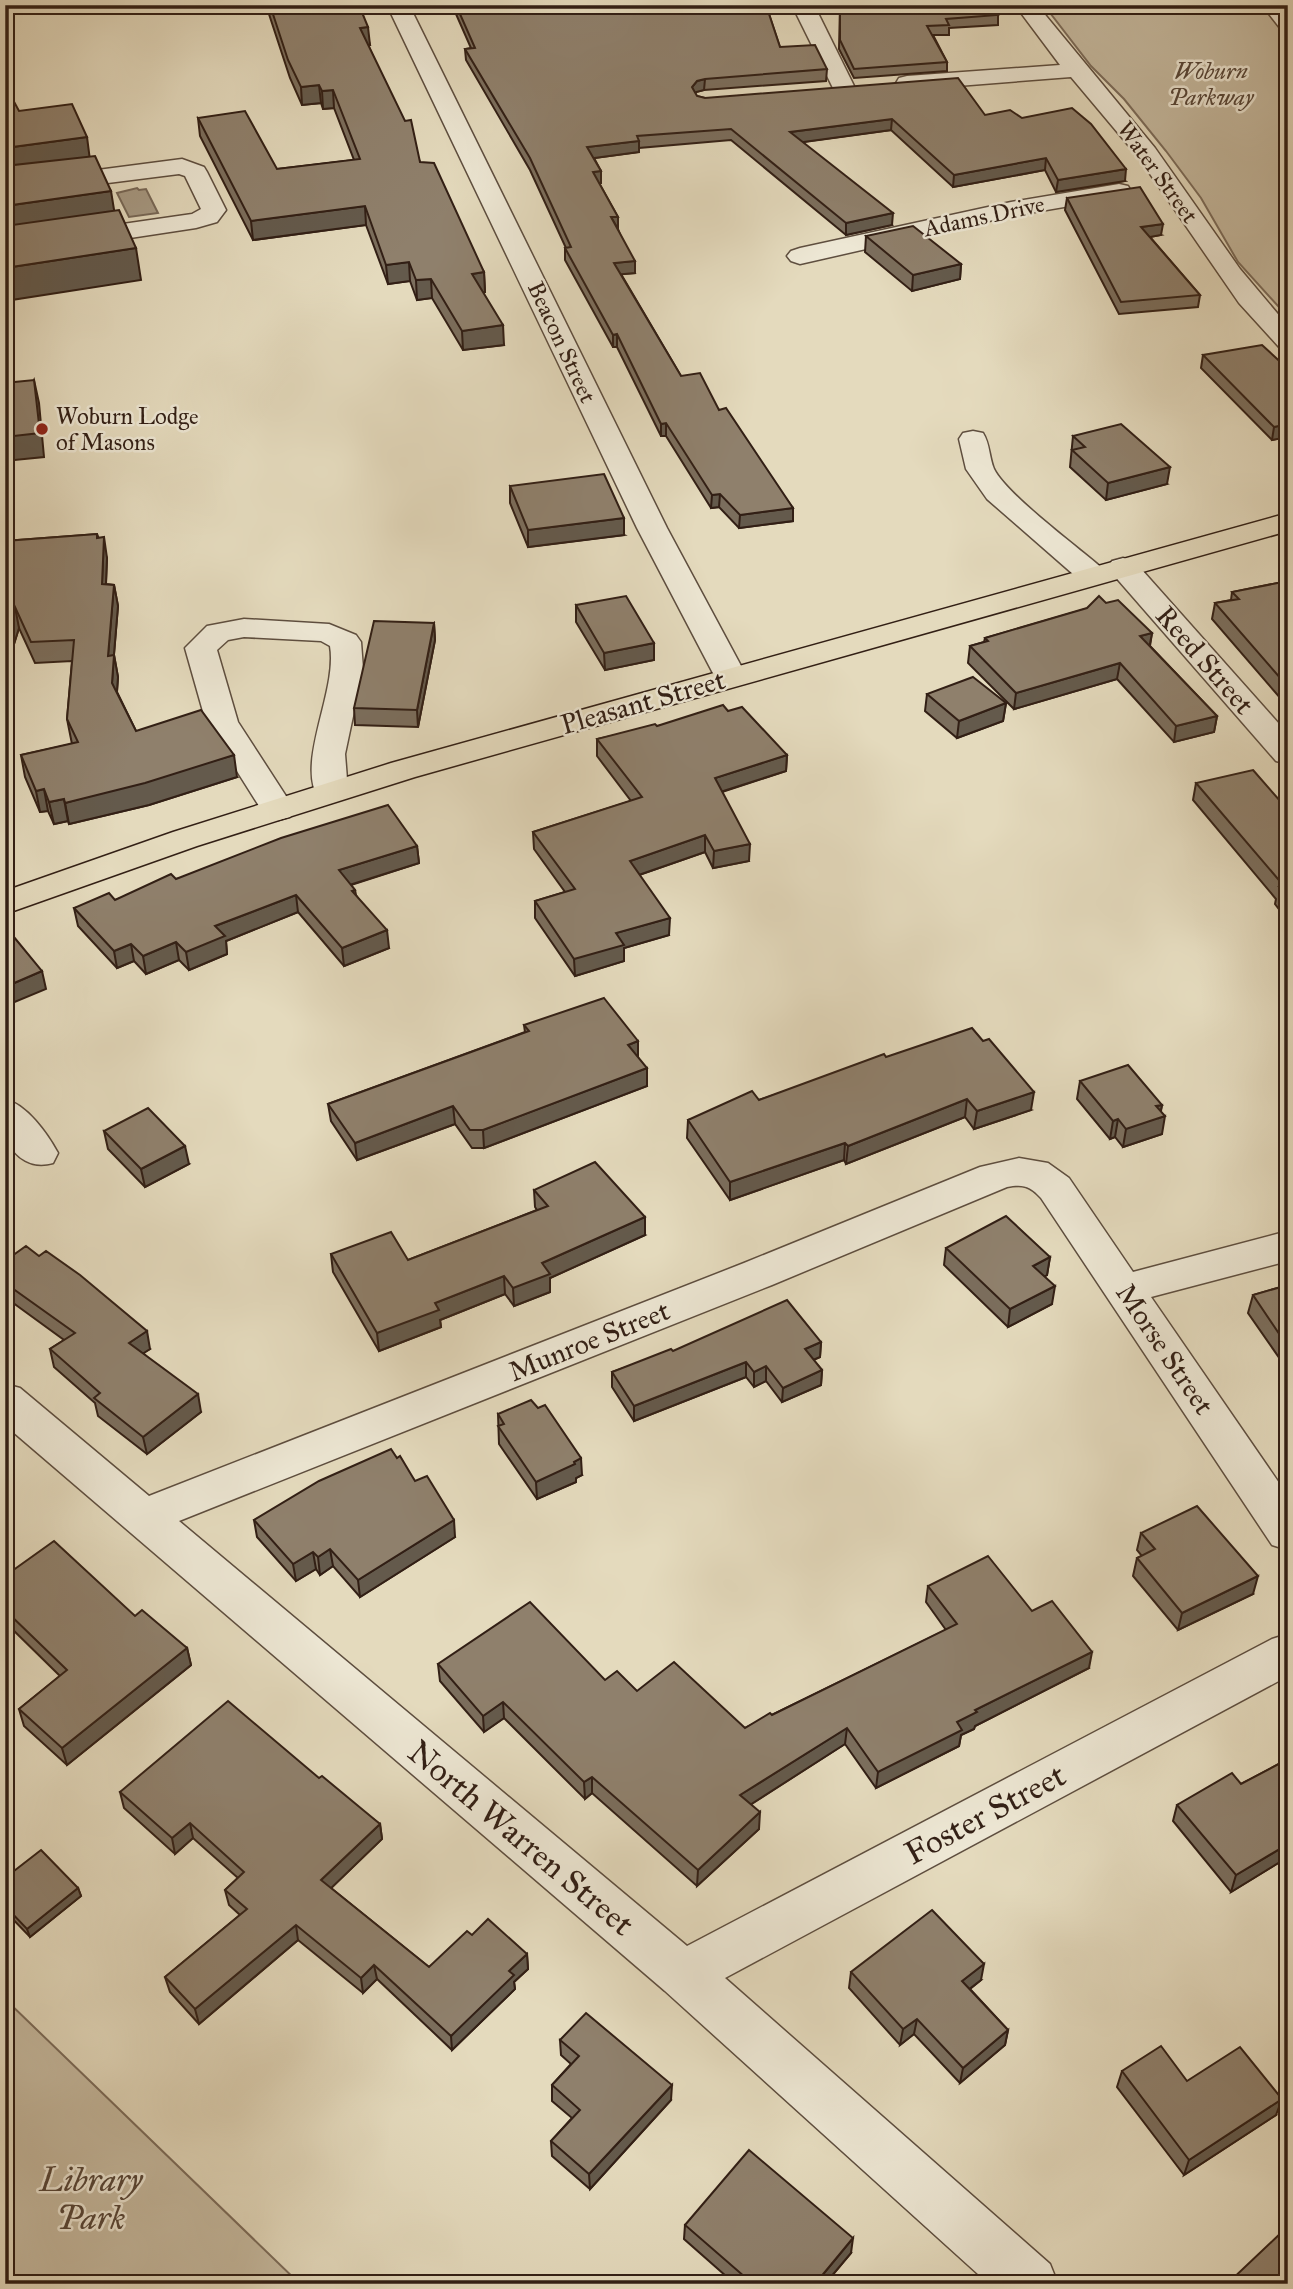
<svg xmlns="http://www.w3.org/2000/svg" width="1293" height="2289" font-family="'IM FELL Great Primer',serif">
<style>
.green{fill:#c6baa0;stroke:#7c6c5a;stroke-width:2}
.water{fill:#a79a84;stroke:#786958;stroke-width:2}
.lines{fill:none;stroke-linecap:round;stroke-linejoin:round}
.minor-casing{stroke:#5e4e3f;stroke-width:3}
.major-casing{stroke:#321f15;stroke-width:3}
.minor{fill:#ede7d4;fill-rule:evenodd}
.major{fill:#e4dabd;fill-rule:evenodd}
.wall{fill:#7b6e5d;stroke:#321f15;stroke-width:2}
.shaded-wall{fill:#645a4c;stroke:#321f15;stroke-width:2}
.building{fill:#8f806c;stroke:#321f15;stroke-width:2}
.poi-dot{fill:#8f2418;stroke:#ede7d4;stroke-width:2.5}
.labels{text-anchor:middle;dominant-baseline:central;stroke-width:5;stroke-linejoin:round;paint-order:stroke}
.far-park-label{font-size:23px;font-style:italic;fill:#574638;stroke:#ede7d4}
.far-street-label{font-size:23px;fill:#321f15;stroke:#ede7d4}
.far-poi-label{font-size:23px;fill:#321f15;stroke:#ede7d4;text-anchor:start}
.street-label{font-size:28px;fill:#321f15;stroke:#ede7d4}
.near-street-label{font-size:33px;fill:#321f15;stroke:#ede7d4}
.near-park-label{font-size:33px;font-style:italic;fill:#574638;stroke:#ede7d4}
</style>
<rect width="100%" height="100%" fill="#e4dabd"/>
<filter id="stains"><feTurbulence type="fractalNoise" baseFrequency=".00286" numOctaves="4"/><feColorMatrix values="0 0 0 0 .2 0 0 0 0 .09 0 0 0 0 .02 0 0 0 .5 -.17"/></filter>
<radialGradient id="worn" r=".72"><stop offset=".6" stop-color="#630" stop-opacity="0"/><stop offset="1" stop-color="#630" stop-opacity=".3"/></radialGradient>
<g class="green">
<polygon points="1044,5 1265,5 1288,35 1288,317 1238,262 1201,198 1166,151 1124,99 1091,66"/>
<polygon points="5,1999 300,2284 5,2284"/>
</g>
<polygon class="water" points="137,188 139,190 146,189 158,213 129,217 117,193"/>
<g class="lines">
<g class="minor-casing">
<g id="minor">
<polygon points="387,5 409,5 667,528 747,677 742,684 731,686 720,684 715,677 637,528"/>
<polygon points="792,5 814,5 855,88 852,93 836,93 833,88"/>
<polygon points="1015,5 1037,5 1155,148 1240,269 1288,326 1288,349 1279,347 1239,303 1139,158 1071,77 907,90 899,88 896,83 899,78 907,76 1060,65"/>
<polygon points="1262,5 1285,5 1288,9 1288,29 1280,28"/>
<polygon points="182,159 204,167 207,172 226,210 217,222 196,228 5,257 5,241 192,214 201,209 185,176 179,174 5,196 5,182"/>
<polygon points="1119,184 1128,186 1131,191 1128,196 1011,216 800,264 791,261 787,256 791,251 800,248 1011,202"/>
<path d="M973 431 983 433C990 444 989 457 994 469 1007 495 1078 547 1103 569L1107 575 1103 581 1092 584 1081 581 987 499 966 469 959 439 963 433Z"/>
<polygon points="1123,558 1134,561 1288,734 1288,764 1276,761 1112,573 1108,567 1112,561"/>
<path d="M244 619 329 624 356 635 361 642 363 669 345 754 348 792 343 799 331 802 319 799C295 763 338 691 330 646L321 641 244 637 228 640 217 650 238 722 295 810 290 817 278 820 266 817 206 722 185 648 207 626Z"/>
<path d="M5 1099C27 1105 47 1133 58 1153L53 1163C32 1169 16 1159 6 1139 2 1130 5 1110 5 1099Z"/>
<path d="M1019 1158 1048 1163 1069 1178 1133 1272 1288 1231V1261L1151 1297 1288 1496V1550L1272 1545 1041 1198C1030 1186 1023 1184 1007 1187L772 1285 179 1521 687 1946 1272 1639 1288 1634V1676L725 1978 1050 2264 1058 2284H989L665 1991 5 1425V1384L20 1388 149 1496 744 1263 980 1167Z"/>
</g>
</g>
<g class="major-casing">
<polygon id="major" points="1288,513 1288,531 415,777 197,846 5,914 5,891 173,832 391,763"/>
</g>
<use href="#minor" class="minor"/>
<use href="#major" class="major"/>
</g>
<g class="wall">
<polygon points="266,5 359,5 370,45 368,45 420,162 484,272 485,292 483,292 504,345 463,350 432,298 417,300 410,281 388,284 366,225 253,240 200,136 198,118 277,169 354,160 334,108 323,109 321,103 302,105 290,78"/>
<polygon points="452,5 766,5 780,47 827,69 826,81 704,90 696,92 695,94 697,96 705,98 985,115 1125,181 1056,192 1045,170 953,187 891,130 802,142 892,225 846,235 731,140 639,148 639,152 594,158 601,171 601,183 599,183 618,217 618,229 635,273 621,274 681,376 719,410 793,508 793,521 739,528 719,507 711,508 666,436 661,436 617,347 613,347 565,260 565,248 566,248 530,170 466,60 465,49 471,48"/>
<polygon points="840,5 998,15 998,25 949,28 949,35 933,35 947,62 947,71 854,78 839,49"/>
<polygon points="1067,198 1161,235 1150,237 1200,295 1198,307 1119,314 1065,210"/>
<polygon points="866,236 961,264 960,279 912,291 865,252"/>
<polygon points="1203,355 1288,369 1288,437 1272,440 1201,368"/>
<polygon points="1073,436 1167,484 1106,500 1070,467"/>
<polygon points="510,486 624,535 528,547 510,503"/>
<polygon points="97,534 107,558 106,584 114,585 118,606 114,655 118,677 117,692 136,731 237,777 149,805 69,824 68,821 54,824 48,811 40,812 25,777 21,755 72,744 67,719 72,661 35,663 19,628 5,673 5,541"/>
<polygon points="1288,581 1288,707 1212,619 1215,603 1231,600 1232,592"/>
<polygon points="1106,603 1152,633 1150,646 1217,716 1214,732 1174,742 1117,679 1014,709 968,663 970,646 984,642 985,638"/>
<polygon points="576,605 654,643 654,660 605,670 576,622"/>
<polygon points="434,623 435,640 418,727 355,725 354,708"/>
<polygon points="927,694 1006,703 1003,721 957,738 925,711"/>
<polygon points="728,711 787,755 786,771 722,792 749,861 713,868 705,852 639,875 669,935 624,948 624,961 575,976 535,918 535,901 565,892 534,849 533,832 631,801 597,756 597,739"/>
<polygon points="1196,783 1288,810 1288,921 1275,904 1276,899 1193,800"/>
<polygon points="417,846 419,863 351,885 355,890 356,895 389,948 344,966 298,912 226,941 227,954 189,970 179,960 146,974 134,961 117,968 78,926 74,908 115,900 176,879"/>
<polygon points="524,1025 638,1041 638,1057 647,1086 484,1148 472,1148 455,1124 357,1160 331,1121 328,1104 525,1032"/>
<polygon points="886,1057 1031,1110 974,1129 965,1117 846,1164 844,1160 730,1200 687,1138 688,1120 759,1100"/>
<polygon points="1080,1081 1162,1105 1161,1111 1162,1134 1123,1147 1115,1137 1110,1139 1077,1099"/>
<polygon points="104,1131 189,1164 145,1187 108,1149"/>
<polygon points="534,1190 645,1235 550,1278 550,1292 514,1306 505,1294 440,1320 441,1327 379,1351 333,1272 331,1254 408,1260 537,1210 535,1207"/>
<polygon points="946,1248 1050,1257 1047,1275 1044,1276 1052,1304 1008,1327 944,1265"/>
<polygon points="5,1261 150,1349 143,1353 201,1412 147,1454 98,1416 95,1403 54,1367 50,1349 64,1340 5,1297"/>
<polygon points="1288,1285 1288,1356 1280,1359 1248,1313 1253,1295"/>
<polygon points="821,1342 820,1357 813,1360 822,1370 821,1385 782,1402 766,1381 754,1387 746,1377 634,1421 612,1387 612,1372 673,1351"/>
<polygon points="498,1414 582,1475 576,1478 576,1482 537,1499 499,1444"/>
<polygon points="397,1458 415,1481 455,1537 360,1597 333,1566 320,1575 316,1569 296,1581 257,1537 254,1520"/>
<polygon points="1141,1533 1253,1594 1178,1630 1133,1576 1137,1558 1142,1556 1137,1550"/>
<polygon points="5,1576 135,1616 187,1648 191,1665 67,1765 24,1726 19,1709 60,1676 5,1622"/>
<polygon points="928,1586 1032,1611 1089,1668 975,1726 974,1729 961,1735 959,1746 876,1788 845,1744 751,1804 759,1829 697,1886 592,1793 585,1799 504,1718 484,1732 440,1681 438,1664 605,1680 745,1728 946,1630 926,1602"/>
<polygon points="1288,1759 1288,1857 1231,1892 1173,1821 1177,1805 1241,1784"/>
<polygon points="319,1778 380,1824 382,1839 331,1888 429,1967 472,1935 527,1954 528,1969 514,1982 515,1989 452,2050 377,1979 363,1993 298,1940 199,2024 170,1992 165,1977 240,1915 229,1905 225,1890 238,1878 193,1838 175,1854 124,1808 120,1792"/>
<polygon points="5,1878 78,1888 81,1896 30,1937 5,1911"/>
<polygon points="851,1972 981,1980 970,1989 1008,2030 1005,2045 960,2083 914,2034 900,2045 849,1988"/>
<polygon points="560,2040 671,2100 590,2189 552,2156 551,2141 572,2118 552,2101 552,2085 571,2064 561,2055"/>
<polygon points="1122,2071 1187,2081 1276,2115 1184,2175 1117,2087"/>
<polygon points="685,2225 851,2253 825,2284 735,2284 684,2239"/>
</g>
<g class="shaded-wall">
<polygon points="368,27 370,45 361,46 360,28"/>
<polygon points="705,79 704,90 696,92 692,99 692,87 697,81"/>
<polygon points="319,85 321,103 302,105 301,87"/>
<polygon points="333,90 334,108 323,109 322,91"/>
<polygon points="892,119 891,130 789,144 790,132"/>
<polygon points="87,137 91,168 5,179 5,148"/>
<polygon points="639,141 639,152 587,159 587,147"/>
<polygon points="1046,158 1045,170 953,187 954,175"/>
<polygon points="1126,169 1125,181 1056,192 1058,180"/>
<polygon points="601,171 601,183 594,183 593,172"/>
<polygon points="111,191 116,222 5,238 5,206"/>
<polygon points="365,206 366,225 253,240 251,221"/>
<polygon points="893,213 892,225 846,235 846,223"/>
<polygon points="611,217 618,217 618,229"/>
<polygon points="1163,224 1161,235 1139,239 1141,227"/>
<polygon points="136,248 141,280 5,301 5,268"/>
<polygon points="635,261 635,273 614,275 614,263"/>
<polygon points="409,262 410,281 388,284 386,265"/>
<polygon points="961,264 960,279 912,291 913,275"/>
<polygon points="484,272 485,292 473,293 472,274"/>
<polygon points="431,279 432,298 417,300 416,280"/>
<polygon points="503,325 504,345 463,350 462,331"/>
<polygon points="617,334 617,347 613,347 613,335"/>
<polygon points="34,380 39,403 44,457 5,461 5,437"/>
<polygon points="666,423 666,436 661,436 661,424"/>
<polygon points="1288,424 1288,437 1272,440 1274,427"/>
<polygon points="1170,467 1167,484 1106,500 1108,483"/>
<polygon points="720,494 719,507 711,508 712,495"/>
<polygon points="793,508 793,521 739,528 740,515"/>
<polygon points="624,518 624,535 528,547 528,530"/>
<polygon points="104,537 107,558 105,605 102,584"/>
<polygon points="114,585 118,606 112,677 108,656"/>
<polygon points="15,607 19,628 5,673 5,637"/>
<polygon points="434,623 435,640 418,727 417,710"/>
<polygon points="1152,633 1149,649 1140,636"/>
<polygon points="654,643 654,660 605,670 604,653"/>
<polygon points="114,655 118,677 116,704 112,683"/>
<polygon points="1120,663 1117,679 1014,709 1016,693"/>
<polygon points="1006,703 1003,721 957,738 959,721"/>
<polygon points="1217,716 1214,732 1174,742 1176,726"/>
<polygon points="234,755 237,777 149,805 69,824 65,803"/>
<polygon points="787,755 786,771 714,794 715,778"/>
<polygon points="44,789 48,811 40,812 36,791"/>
<polygon points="64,799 68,821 54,824 49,802"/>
<polygon points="705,835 705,852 630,878 630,861"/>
<polygon points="750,844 749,861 713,868 714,851"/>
<polygon points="417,846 419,863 340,888 339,870"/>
<polygon points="296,895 298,912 226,941 227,954 189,970 186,952 215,926"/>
<polygon points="670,918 669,935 624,948 624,961 575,976 574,959 616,933"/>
<polygon points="387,930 389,948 344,966 342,948"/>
<polygon points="176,942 179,960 146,974 143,956"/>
<polygon points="131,944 134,961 117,968 114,951"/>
<polygon points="42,971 46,989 5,1006 5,987"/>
<polygon points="638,1041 638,1059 628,1045"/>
<polygon points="647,1068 647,1086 484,1148 483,1130"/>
<polygon points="1034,1092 1031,1110 974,1129 977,1111"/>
<polygon points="967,1099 965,1117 846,1164 848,1146"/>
<polygon points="1162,1105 1159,1118 1165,1116 1162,1134 1123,1147 1126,1129 1156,1106"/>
<polygon points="453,1106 455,1124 357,1160 355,1143"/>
<polygon points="1118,1119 1115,1137 1110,1139 1113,1121"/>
<polygon points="845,1143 844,1160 730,1200 730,1182"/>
<polygon points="185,1146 189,1164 145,1187 141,1169"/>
<polygon points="645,1217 645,1235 550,1278 550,1292 514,1306 513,1288 542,1263"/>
<polygon points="1050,1257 1047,1275 1031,1284 1033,1266"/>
<polygon points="504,1276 505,1294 440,1320 441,1327 379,1351 377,1333 435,1303"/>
<polygon points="1055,1286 1052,1304 1008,1327 1010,1309"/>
<polygon points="147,1331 150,1349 133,1360 129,1343"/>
<polygon points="1288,1340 1288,1356 1280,1359 1284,1341"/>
<polygon points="821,1342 820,1357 804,1364 805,1349"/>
<polygon points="746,1362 746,1377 634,1421 634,1406"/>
<polygon points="766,1366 766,1381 754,1387 754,1372"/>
<polygon points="822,1370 821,1385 782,1402 783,1388"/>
<polygon points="198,1394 201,1412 147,1454 143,1437"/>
<polygon points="581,1458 582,1475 576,1478 576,1482 537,1499 536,1482"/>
<polygon points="454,1520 455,1537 360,1597 358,1580"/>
<polygon points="330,1549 333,1566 320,1575 318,1557"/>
<polygon points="313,1552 316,1569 296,1581 293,1564"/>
<polygon points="1258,1576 1253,1594 1178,1630 1182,1613"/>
<polygon points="187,1648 191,1665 67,1765 62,1748"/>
<polygon points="1092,1652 1089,1668 975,1726 974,1729 961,1735 959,1746 876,1788 878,1772 975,1710"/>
<polygon points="503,1702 504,1718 484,1732 483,1716"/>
<polygon points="847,1728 845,1744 739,1812 740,1795"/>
<polygon points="592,1777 592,1793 585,1799 584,1782"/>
<polygon points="760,1812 759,1829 697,1886 698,1870"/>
<polygon points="190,1823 193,1838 175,1854 172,1838"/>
<polygon points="380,1824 382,1839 324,1895 321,1880"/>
<polygon points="1288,1844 1288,1857 1231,1892 1236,1875"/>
<polygon points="78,1888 81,1896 30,1937 27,1929"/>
<polygon points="296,1925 298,1940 199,2024 195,2009"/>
<polygon points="527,1954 528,1969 514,1982 515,1989 452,2050 451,2036 509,1971"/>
<polygon points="984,1964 981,1980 959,1997 962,1981"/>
<polygon points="374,1965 377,1979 363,1993 361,1978"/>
<polygon points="917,2019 914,2034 900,2045 903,2029"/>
<polygon points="1008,2030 1005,2045 960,2083 963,2068"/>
<polygon points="672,2085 671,2100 590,2189 589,2174"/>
<polygon points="1282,2099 1276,2115 1184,2175 1189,2160"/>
<polygon points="853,2238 851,2253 825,2284 815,2284"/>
</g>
<g class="building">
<polygon points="270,5 359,5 368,27 360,28 405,121 411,120 420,162 434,163 484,272 472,274 503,325 462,331 431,279 416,280 409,262 386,265 365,206 251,221 198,118 245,111 277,169 360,159 333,90 322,91 319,85 301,87 288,60"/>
<polygon points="456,5 766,5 780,47 815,45 827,69 705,79 697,81 692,87 697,96 705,98 958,78 985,115 1010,110 1022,118 1072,108 1091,124 1126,169 1058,180 1046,158 954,175 892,119 790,132 893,213 846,223 731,129 637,136 639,141 587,147 601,171 593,172 618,217 611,217 635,261 614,263 681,376 700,373 719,410 726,408 793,508 740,515 720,494 712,495 666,423 661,424 617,334 613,335 565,248 571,247 530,158 465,49 475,48"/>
<polygon points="840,5 992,5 998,15 946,19 949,25 927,26 947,62 854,69 840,40"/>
<polygon points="5,85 19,111 72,104 87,137 5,148"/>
<polygon points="95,156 111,191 5,206 5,166"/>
<polygon points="1140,187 1163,224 1141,227 1200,295 1121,302 1067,198"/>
<polygon points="119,210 136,248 5,268 5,226"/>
<polygon points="913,226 961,264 913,275 866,236"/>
<polygon points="1262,345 1288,369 1288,424 1274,427 1203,355"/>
<polygon points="34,380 40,433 5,437 5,383"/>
<polygon points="1121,424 1170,467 1108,483 1072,450 1085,447 1073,436"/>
<polygon points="604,474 624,518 528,530 510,486"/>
<polygon points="97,534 97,538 104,537 102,584 114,585 108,656 114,655 112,683 136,731 201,710 234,755 145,783 65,803 64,799 49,802 44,789 36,791 21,755 78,742 67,719 74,640 31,642 15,607 5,637 5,541"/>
<polygon points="1288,581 1288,687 1215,603 1239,599 1232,592"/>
<polygon points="626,596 654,643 604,653 576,605"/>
<polygon points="1099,596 1106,603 1118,600 1152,633 1140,636 1217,716 1176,726 1120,663 1016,693 970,646 988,641 985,638 1087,608"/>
<polygon points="374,621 434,623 417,710 354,708"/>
<polygon points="973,677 1006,703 959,721 927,694"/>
<polygon points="723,705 728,711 742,707 787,755 715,778 750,844 714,851 705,835 630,861 670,918 616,933 624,945 574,959 535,901 575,889 533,832 642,797 597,739 655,724 657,726"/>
<polygon points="1253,770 1288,810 1288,898 1279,887 1284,886 1196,783"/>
<polygon points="388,805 417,846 339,870 355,890 352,891 387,930 342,948 296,895 215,926 225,936 186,952 176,942 143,956 131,944 114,951 74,908 109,893 115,900 171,874 176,879 281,838"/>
<polygon points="9,931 42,971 5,987 5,932"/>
<polygon points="604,998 638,1041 628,1045 647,1068 483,1130 470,1130 453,1106 355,1143 328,1104 529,1031 524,1025"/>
<polygon points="972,1028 983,1041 989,1039 1034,1092 977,1111 967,1099 848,1146 845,1143 730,1182 688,1120 752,1091 759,1100 884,1054 886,1057"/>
<polygon points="1128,1065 1162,1105 1156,1106 1165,1116 1126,1129 1118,1119 1113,1121 1080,1081"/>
<polygon points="148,1108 185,1146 141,1169 104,1131"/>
<polygon points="595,1162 645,1217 542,1263 550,1274 513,1288 504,1276 435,1303 439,1310 377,1333 331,1254 391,1232 408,1260 548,1206 534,1190"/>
<polygon points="1006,1216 1050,1257 1033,1266 1055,1286 1010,1309 946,1248"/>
<polygon points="26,1246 39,1256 46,1251 80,1275 147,1331 129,1343 198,1394 143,1437 94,1398 100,1393 50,1349 75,1333 5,1283 5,1261"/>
<polygon points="1288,1285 1288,1340 1284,1341 1253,1295"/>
<polygon points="787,1300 821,1342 805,1349 822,1370 783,1388 766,1366 754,1372 746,1362 634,1406 612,1372 671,1349 673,1351"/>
<polygon points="531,1400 538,1408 545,1405 581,1458 574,1462 575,1464 536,1482 498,1426 504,1424 498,1414"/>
<polygon points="391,1449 397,1458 400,1456 415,1481 427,1476 454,1520 358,1580 330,1549 318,1557 313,1552 293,1564 254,1520 319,1481"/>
<polygon points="1197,1506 1258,1576 1182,1613 1137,1558 1155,1549 1141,1533"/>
<polygon points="54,1541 135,1616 142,1610 187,1648 62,1748 19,1709 67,1670 5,1610 5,1576"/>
<polygon points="988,1556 1032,1611 1052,1601 1092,1652 975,1710 977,1712 957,1722 962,1730 878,1772 847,1728 740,1795 760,1812 698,1870 592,1777 584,1782 503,1702 483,1716 438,1664 530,1602 605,1680 617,1671 637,1691 674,1662 745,1728 770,1713 772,1715 957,1624 928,1586"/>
<polygon points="228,1701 319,1778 322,1776 380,1824 321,1880 429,1967 467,1931 472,1935 488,1919 527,1954 509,1971 514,1975 451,2036 374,1965 361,1978 296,1925 195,2009 165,1977 247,1909 225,1890 244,1872 190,1823 172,1838 120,1792"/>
<polygon points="1288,1759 1288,1844 1236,1875 1177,1805 1232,1773 1241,1784"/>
<polygon points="41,1850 78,1888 27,1929 5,1906 5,1878"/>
<polygon points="932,1910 984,1964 962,1981 1008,2030 963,2068 917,2019 903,2029 851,1972"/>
<polygon points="586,2013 672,2085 589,2174 551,2141 580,2110 552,2085 579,2056 560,2040"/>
<polygon points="1161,2046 1187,2081 1240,2047 1282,2099 1189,2160 1122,2071"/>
<polygon points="749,2150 853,2238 815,2284 753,2284 685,2225"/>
<polygon points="1282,2232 1288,2238 1288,2284 1227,2284"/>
</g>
<circle class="poi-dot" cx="42" cy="429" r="7"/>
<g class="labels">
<g class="far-park-label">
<text x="1211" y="71">Woburn<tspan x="1211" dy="26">Parkway</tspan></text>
</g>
<g class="far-street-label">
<text transform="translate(1158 172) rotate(54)">Water Street</text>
<text transform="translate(984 216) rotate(-12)">Adams Drive</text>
<text transform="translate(562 342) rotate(65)">Beacon Street</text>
</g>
<g class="far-poi-label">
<text x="56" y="416">Woburn Lodge<tspan x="56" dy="26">of Masons</tspan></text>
</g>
<g class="street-label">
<text transform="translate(1205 660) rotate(49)">Reed Street</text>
<text transform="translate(643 702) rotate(-16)">Pleasant Street</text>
<text transform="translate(589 1341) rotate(-22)">Munroe Street</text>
<text transform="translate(1165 1349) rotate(56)">Morse Street</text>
</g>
<g class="near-street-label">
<text transform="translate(985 1814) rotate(-28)">Foster Street</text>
<text transform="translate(521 1838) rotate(40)">North Warren Street</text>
</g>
<g class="near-park-label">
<text x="91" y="2180">Library<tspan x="91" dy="38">Park</tspan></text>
</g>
</g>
<rect width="1293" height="2289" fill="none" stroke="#e4dabd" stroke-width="28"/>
<rect x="7" y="7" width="1279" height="2275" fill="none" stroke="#321f15" stroke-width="3.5"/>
<rect x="14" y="14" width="1265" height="2261" fill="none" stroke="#321f15" stroke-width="2"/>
<rect width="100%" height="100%" filter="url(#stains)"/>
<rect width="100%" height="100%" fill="url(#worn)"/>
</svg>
